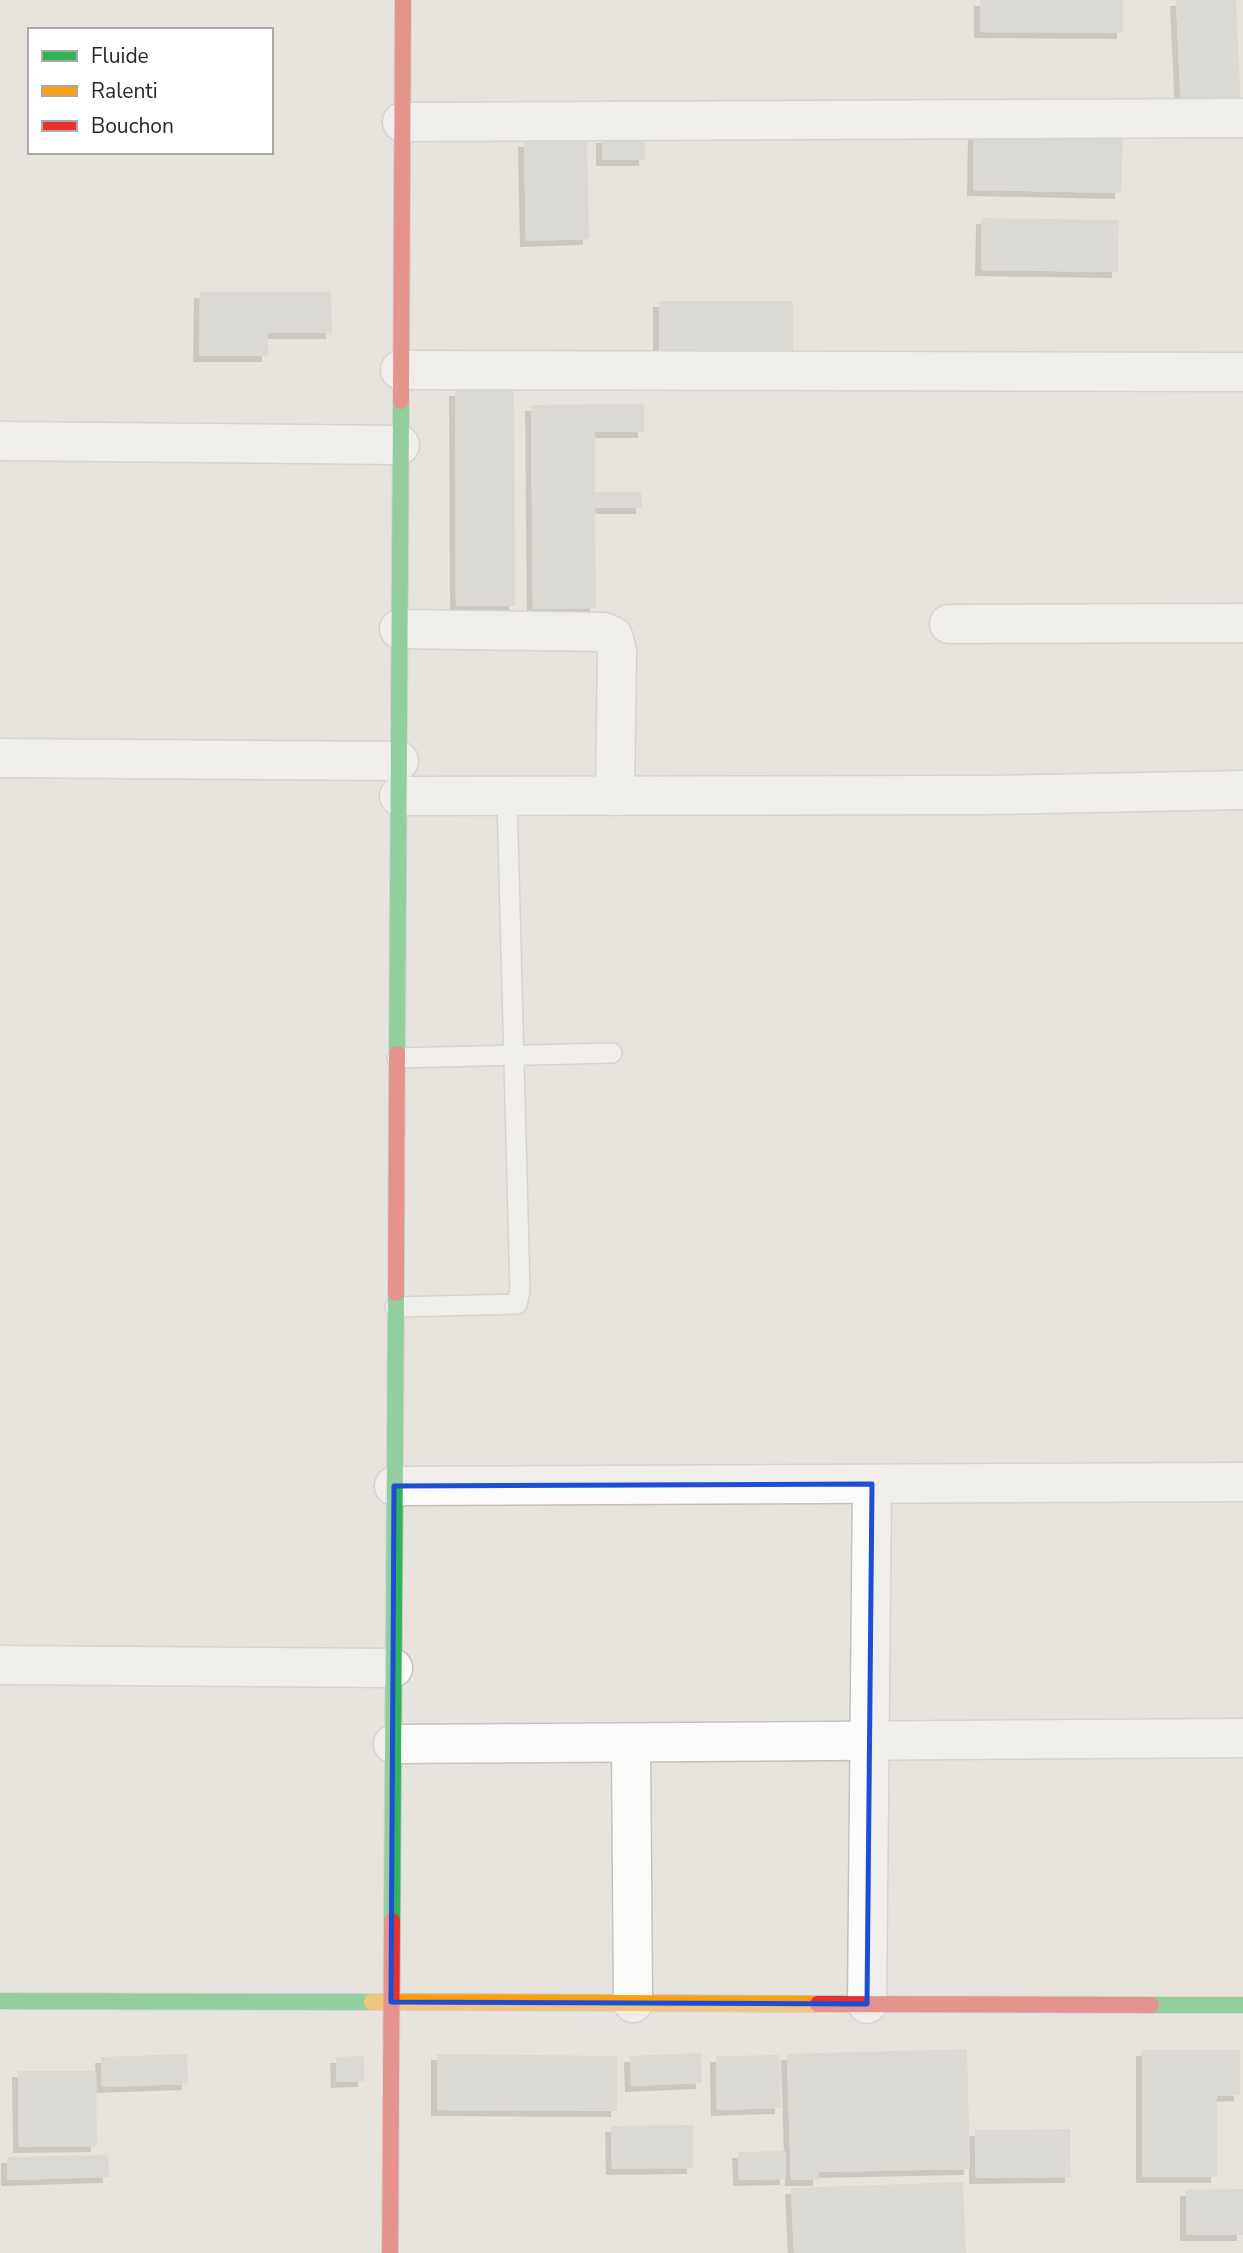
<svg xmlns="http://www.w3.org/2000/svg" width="1243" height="2253" font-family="'Nunito Sans',sans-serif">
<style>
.building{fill:#cfcdc7;filter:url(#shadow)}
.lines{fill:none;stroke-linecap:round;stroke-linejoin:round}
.lane-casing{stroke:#c3c2c2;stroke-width:22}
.street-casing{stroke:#c3c2c2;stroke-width:41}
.fast-casing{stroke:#c3c2c2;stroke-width:18}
.slow-casing{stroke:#c3c2c2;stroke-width:18}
.jam-casing{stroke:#c3c2c2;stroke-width:18}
.lane{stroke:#fbfbfa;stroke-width:19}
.street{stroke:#fbfbfa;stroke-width:38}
.fast{stroke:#30b455;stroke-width:16}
.slow{stroke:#ff9f0a;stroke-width:16}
.jam{stroke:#e5322d;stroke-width:16}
.marked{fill:none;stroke:#1d4ed8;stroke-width:5;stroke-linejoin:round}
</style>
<defs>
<filter id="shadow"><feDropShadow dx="-6" dy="6" stdDeviation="0" flood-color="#0004"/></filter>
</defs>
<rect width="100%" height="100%" fill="#e6e4dc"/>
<g class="building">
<polygon points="980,0 1123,0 1123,33 980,32"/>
<polygon points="1176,0 1236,0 1241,106 1181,109"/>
<polygon points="974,127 1123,130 1121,193 973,190"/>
<rect x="602" y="137" width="43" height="23"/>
<polygon points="587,140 589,239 526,241 524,141"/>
<polygon points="982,218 1119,220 1118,272 981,270"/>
<polygon points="200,292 331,292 332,333 268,333 268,356 199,356"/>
<rect x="659" y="301" width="134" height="52"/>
<polygon points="455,390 514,390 515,606 456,606"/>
<polygon points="644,404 644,432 595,432 595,492 641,492 642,508 595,508 596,608 533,609 531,405"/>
<polygon points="967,2049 970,2169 819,2172 819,2180 791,2180 787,2054"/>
<polygon points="1142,2050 1240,2050 1240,2095 1217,2096 1217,2177 1142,2177"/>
<polygon points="701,2053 702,2083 631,2086 630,2056"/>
<polygon points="187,2054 188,2084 102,2087 101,2057"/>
<polygon points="437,2054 617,2056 617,2111 437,2110"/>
<polygon points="780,2055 781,2108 717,2110 716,2056"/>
<polygon points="364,2056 364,2081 337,2082 336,2057"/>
<polygon points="18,2071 96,2071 97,2146 19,2147"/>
<polygon points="693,2125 693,2168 612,2169 611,2126"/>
<polygon points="1070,2129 1071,2177 975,2178 975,2130"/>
<polygon points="786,2151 786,2179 739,2180 738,2152"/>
<polygon points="108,2155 109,2177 7,2180 7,2157"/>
<polygon points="963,2182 966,2253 794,2253 791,2188"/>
<polygon points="1243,2189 1243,2235 1186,2235 1186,2190"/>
</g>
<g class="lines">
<g class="lane-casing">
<g id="lane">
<polyline points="397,1058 612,1053"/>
<polyline points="395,1307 517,1304 520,1291 507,796"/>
</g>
</g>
<g class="street-casing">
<g id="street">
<polyline points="402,122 1243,118"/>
<polyline points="400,370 1243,372"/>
<polyline points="0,441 400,445"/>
<polyline points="949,624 1243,623"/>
<polyline points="399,629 604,632 613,636 617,651 615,796"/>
<polyline points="0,758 399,761"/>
<polyline points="399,796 988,795 1243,790"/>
<polyline points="394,1486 1243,1482"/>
<polyline points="0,1665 393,1668"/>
<polyline points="631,1743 633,2003"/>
<polyline points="393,1744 1243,1738"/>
<polyline points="867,2004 872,1484"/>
</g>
</g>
<g class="fast-casing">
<g id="fast">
<polyline points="397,1054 401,401"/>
<polyline points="392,1921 396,1293"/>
<polyline points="0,2001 372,2002"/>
<polyline points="1151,2005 1243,2005"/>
</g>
</g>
<g class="slow-casing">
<polyline id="slow" points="372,2002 818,2004"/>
</g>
<g class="jam-casing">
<g id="jam">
<polyline points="401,401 403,0"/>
<polyline points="396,1293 397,1054"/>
<polyline points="818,2004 1151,2005"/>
<polyline points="390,2253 392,1921"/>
</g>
</g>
<use href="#lane" class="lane"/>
<use href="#street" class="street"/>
<use href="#fast" class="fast"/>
<use href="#slow" class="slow"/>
<use href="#jam" class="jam"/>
</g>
<path d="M0 0H1243V2253H0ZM872 1484 867 2004 391 2002 394 1486Z" fill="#e6e4dc" fill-opacity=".55" fill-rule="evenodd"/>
<path class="marked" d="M872 1484 867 2004 391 2002 394 1486Z"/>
<rect x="28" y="28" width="245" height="126" fill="#ffffff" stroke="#a9a9a9" stroke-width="2"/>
<rect x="42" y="51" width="35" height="10" fill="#30b455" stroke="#a9a9a9" stroke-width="2"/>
<text x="91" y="63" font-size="21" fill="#272727">Fluide</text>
<rect x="42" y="86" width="35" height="10" fill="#ff9f0a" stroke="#a9a9a9" stroke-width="2"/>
<text x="91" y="98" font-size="21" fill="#272727">Ralenti</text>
<rect x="42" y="121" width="35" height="10" fill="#e5322d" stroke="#a9a9a9" stroke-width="2"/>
<text x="91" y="133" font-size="21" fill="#272727">Bouchon</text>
</svg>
